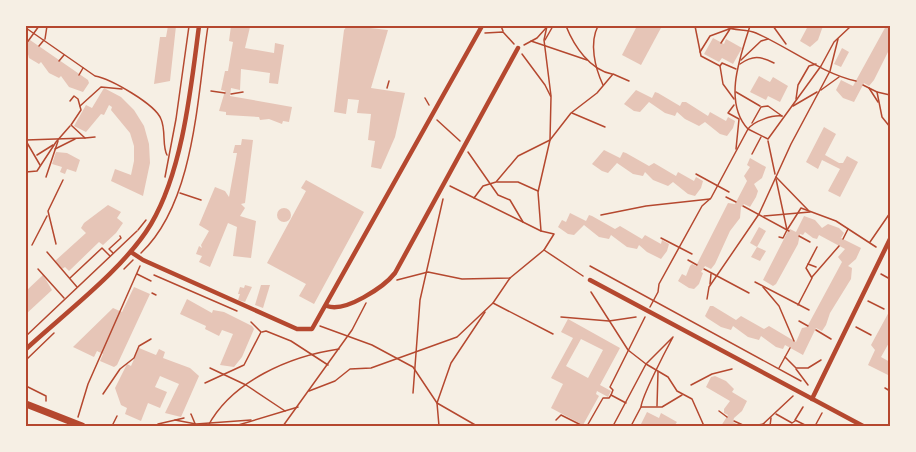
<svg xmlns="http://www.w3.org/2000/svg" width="916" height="452" font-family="'Noto Serif',serif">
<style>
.building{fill:#e6c5b7;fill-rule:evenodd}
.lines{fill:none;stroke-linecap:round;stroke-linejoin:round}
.path{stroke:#b5482f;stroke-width:1.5}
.minor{stroke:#b5482f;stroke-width:4.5}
.primary{stroke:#b5482f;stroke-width:7}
.neatline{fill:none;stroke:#b5482f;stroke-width:2}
</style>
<rect width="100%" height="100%" fill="#f6efe4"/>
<g class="building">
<polygon points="168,26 176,26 170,81 154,84 160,37 166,37"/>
<polygon points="231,26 250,27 245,48 274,53 275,43 284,45 278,84 269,83 270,73 241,69 240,90 231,88 230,96 292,107 289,122 283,121 282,124 269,119 260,120 259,117 226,115 226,112 219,111 225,91 221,90 225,71 228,71 233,42 229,41"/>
<polygon points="347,26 370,26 370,28 388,30 371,88 405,93 395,137 381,169 371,167 375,141 368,140 371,114 357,113 359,100 348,99 346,114 334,112 344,30"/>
<polygon points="637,26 662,26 641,65 622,55"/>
<polygon points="808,26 823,26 818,40 810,47 800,41"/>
<polygon points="886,26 890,26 890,48 874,80 869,86 864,83 854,102 843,98 836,90 841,80 853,86"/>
<polygon points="713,38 724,44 726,39 742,48 733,64 722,58 719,62 704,54"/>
<polygon points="30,40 88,80 89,83 83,92 69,87 61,76 59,78 49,73 41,62 39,64 29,58 26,46"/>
<polygon points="842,48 849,52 841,67 834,64"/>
<polygon points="759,76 770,82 773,77 788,86 780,102 768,96 766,100 750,92"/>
<polygon points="104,88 121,97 134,110 144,126 149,144 150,163 143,196 111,181 115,169 131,175 134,161 134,146 130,133 111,110 112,107 109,105 104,115 101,114 86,132 74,126 86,105 92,108"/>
<polygon points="636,90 652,98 655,92 658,93 680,106 682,102 686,102 708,116 710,112 726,121 728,117 735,121 733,128 727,136 720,134 705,122 699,126 685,119 677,112 675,116 665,113 649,102 640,112 634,111 624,104"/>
<polygon points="824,127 836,134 825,155 839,163 843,163 847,156 858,162 840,197 828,191 840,169 822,160 818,169 806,162"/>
<polygon points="242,139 253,140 245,203 241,204 245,208 240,216 256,221 251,258 233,256 237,227 228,223 210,267 199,262 202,256 196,254 199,246 202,248 201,245 209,231 199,225 215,187 225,191 229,197 237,153 233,153 235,145 241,145"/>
<polygon points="604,150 620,158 623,152 626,153 649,166 654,163 676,176 678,172 694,181 696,177 703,181 701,188 695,196 688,194 673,182 668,186 653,180 645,172 643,176 633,174 617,163 608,173 602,171 592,164"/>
<polygon points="56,152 67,153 80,160 76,172 67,169 65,174 60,172 62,167 52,164"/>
<polygon points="750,158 766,167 762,178 754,184 758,191 756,197 750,207 744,204 741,207 740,218 730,231 715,264 711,269 705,266 701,272 703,273 699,284 694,289 689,288 678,281 682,274 686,276 690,266 692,264 696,266 728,203 735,204 747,181 744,176 750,167 747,165"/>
<polygon points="306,180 364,212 314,304 299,296 306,284 267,263 306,191 301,188"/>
<polygon points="108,205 121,212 117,218 123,223 116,233 103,245 99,242 69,271 65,267 62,269 55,261 86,233 81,228 84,223"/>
<circle cx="284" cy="215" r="7"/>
<polygon points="570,213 586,221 589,215 592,216 615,229 620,226 642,239 645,235 661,244 662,240 669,244 667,251 661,259 647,252 639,245 637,249 627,247 611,235 609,239 599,237 584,225 574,235 568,234 558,227 562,220 566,222"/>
<polygon points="804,216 815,220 822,228 828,224 839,228 844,233 841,238 861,248 856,259 848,266 852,268 851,279 830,313 826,325 822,331 816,328 803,355 785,345 783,349 776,347 761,336 759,340 748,337 733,326 731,330 721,327 707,318 705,316 710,306 713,306 736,320 741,316 764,329 769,326 796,342 802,328 807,327 842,262 838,257 845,249 819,235 817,239 813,238 805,232 803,235 800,234 798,244 776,284 773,286 763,280 788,231 790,229 796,232"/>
<polygon points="759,227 766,231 757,247 766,251 760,261 751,257 757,247 750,243"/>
<polygon points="43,275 52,290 26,314 26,291"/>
<polygon points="245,285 252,287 245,302 238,300 240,294 238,294 240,287 244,288"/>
<polygon points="261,285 270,285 263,308 255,305"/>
<polygon points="134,287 150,294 117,365 114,367 100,361 103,354 97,351 94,357 73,347 113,308 122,312"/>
<polygon points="187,299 212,313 213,310 224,312 252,326 254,329 242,357 234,367 220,365 233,334 222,330 219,336 205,329 206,326 180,314"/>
<polygon points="890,310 890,341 881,357 890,362 888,375 868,365 875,350 871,345"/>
<path d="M568 319 620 348 600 385 611 391 608 397 597 391 596 394 599 396 583 425 551 408 563 384 551 378 573 338 561 332ZM581 339 603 350 588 378 566 366Z"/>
<polygon points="139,348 156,355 159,349 165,352 163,358 190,368 199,376 181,417 165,413 179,384 160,376 155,387 167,392 160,408 148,403 141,421 125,414 127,408 121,405 115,388 127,364 131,366"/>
<polygon points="715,376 726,381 734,389 732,392 747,401 742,411 734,418 733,422 740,426 721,426 728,415 724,413 724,409 730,401 706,387 711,377"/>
<polygon points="647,412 659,418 661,413 677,422 674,426 640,426"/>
</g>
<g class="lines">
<g class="path">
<polyline points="390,26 396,27"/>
<polyline points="501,26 503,31"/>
<polyline points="547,26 544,40 551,96"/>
<path d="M566 26C574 46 590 70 612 74"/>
<path d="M598 26C589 43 595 68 603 85"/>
<polyline points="695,26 701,56 720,66 722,63 736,69"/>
<path d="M725 26C735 32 745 28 756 33 788 47 823 74 856 81"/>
<path d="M750 26C740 57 723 102 748 129 754 121 772 115 782 116"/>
<polyline points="773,26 786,44"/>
<path d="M26 28 95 76C111 79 155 104 161 119 166 130 162 146 167 155"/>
<polyline points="485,33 503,32 514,44"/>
<polyline points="45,39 47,26"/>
<polyline points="545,40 553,26"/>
<polyline points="531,41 587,60"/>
<polyline points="721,43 730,29"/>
<polyline points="26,44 39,26"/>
<polyline points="524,45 537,38 546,28"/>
<polyline points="39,46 44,40"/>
<polyline points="700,52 710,36 729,29"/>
<polyline points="522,54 545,85 551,97 550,140 538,192 541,231 554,234 544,250"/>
<polyline points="741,60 761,41 768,39"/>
<polyline points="59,61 64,55"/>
<path d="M740 64C753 55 760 56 774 63"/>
<polyline points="720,66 723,84 734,99"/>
<polyline points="79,75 83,68"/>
<polyline points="863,85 877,92 882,117 890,127"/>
<polyline points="387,88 389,81"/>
<polyline points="869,88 878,102"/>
<polyline points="821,90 839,77"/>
<polyline points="211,91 225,93"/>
<polyline points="736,92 760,106"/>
<polyline points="877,92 890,95"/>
<polyline points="231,94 243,92"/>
<polyline points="425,98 429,105"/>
<polyline points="796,99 798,85 809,66 816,64"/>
<polyline points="70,101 74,96 78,99 81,110 71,125 85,138 95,137"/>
<polyline points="734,105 728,113 739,119 736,149"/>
<polyline points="80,106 101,87 122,89"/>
<polyline points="793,106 817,92"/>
<polyline points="572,113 605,127"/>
<polyline points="437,120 460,141"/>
<polyline points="752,123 761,107 768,106 782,116"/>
<polyline points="26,140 85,138"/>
<polyline points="26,141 40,165"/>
<polyline points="768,141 775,174"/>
<polyline points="55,149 75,139"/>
<polyline points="468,152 498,195 510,200 523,222"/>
<polyline points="752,154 761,137"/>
<polyline points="37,155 53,145"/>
<polyline points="26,172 37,171 56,142 70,126"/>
<polyline points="696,174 729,192"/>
<polyline points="46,177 58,141"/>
<polyline points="165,177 176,119 189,26"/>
<polyline points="776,177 808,210"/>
<polyline points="776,179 787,230 783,238 779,237"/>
<polyline points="497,182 518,182 538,191"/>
<polyline points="450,186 541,231"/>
<polyline points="180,193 201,200"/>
<polyline points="726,197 736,202"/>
<polyline points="474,198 483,186 496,182 518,156 550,140 571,113 597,93 613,74 629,81"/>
<polyline points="743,206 789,231"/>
<polyline points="601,215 646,206 710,199"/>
<polyline points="764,216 810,212"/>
<polyline points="138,230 146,220"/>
<polyline points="787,230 801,208 836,221 876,247"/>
<polyline points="799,236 810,242"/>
<polyline points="661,238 692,254"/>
<polyline points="843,239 848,229"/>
<polyline points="870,242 890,213"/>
<polyline points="56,244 48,211 63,180"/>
<polyline points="32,245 47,216"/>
<polyline points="47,252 77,287"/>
<polyline points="113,253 109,249 121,238 120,236"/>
<path d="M141 253C195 202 197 97 208 26"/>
<polyline points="688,260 697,265"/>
<polyline points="808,264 816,267"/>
<polyline points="590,266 801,381"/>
<polyline points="38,269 64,298"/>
<polyline points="124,269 133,260"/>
<polyline points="704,269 749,293"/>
<polyline points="137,274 151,281"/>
<polyline points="881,274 890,279"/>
<polyline points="154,275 237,311"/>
<polyline points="812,277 839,246"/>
<polyline points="70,278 102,248 110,256"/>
<polyline points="397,280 428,272 462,279 510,278 544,250 583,276"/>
<polyline points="755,282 809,310"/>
<polyline points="710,284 711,274"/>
<polyline points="763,287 779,306 794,341"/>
<polyline points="591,292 628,350 646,364 613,426"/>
<polyline points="152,293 156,295"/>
<polyline points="707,299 709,287 759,214 791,144 830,71 838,39"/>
<polyline points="868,301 884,309"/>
<polyline points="493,303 553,334"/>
<polyline points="798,305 812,278 806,268 817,247"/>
<polyline points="650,307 658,292 659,284 702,206 711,198 748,129 768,139 821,66 834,42 851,26"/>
<polyline points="561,317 609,321 636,317"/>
<polyline points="799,321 808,326"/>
<polyline points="320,326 372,345 413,367 437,403 439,426"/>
<polyline points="856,327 871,335"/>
<polyline points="816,330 831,339"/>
<polyline points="262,332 266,331 291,341 328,365"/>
<polyline points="26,336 137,231"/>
<polyline points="785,357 796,368 808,368 821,360"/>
<polyline points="26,360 54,333"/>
<polyline points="210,368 246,385 285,411"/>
<polyline points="779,368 790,348"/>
<polyline points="796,369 808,385"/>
<polyline points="205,383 244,365 261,332 251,322"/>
<polyline points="691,385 712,374 732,369"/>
<polyline points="26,386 46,396 46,401"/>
<polyline points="885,388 890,391"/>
<polyline points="309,391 335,381 350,369 371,368 457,337 493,303 510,278"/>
<polyline points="413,393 420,300 443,199"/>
<polyline points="103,394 120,369 134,358 139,346 151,339"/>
<polyline points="626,403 611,395 613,390 610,387 645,317"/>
<polyline points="657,406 658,372"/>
<path d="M641 407C642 396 666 350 673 337L646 364 668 377 677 391 692 399 704 426H702"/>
<polyline points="803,407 795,420 807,426"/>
<polyline points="719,411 727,417"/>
<polyline points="191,414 196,426"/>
<polyline points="776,414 792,423 795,421"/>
<polyline points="78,417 88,384 140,266"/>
<polyline points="175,420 196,424 251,420"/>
<polyline points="556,420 561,415 583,426"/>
<polyline points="734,421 745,426"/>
<polyline points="158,424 184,418"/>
<polyline points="112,426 117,416"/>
<path d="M208 426C232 381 290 356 339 349"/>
<polyline points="235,426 298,407"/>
<polyline points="283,426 352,330 366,303"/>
<polyline points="477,426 437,403 451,363 485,312"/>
<polyline points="587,426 603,398 609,398 611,395"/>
<polyline points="631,426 641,407 662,407 682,395"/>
<polyline points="752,426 764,424"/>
<polyline points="761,426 793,396"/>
<polyline points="770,426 771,418"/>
<polyline points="815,426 822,413"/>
</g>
<g class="minor">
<polyline points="131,252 143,260 297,329 312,329 482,26"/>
<polyline points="590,280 863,426"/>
<path d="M327 306C345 313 384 287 395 273L518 48"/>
<path d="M26 349C65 313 124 269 151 224 183 170 191 87 199 26"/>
<polyline points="812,399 890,239"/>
</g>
<polyline class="primary" points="26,404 82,426"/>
</g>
<rect width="916" height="452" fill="none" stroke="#f6efe4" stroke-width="54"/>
<rect x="27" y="27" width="862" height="398" class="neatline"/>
</svg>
